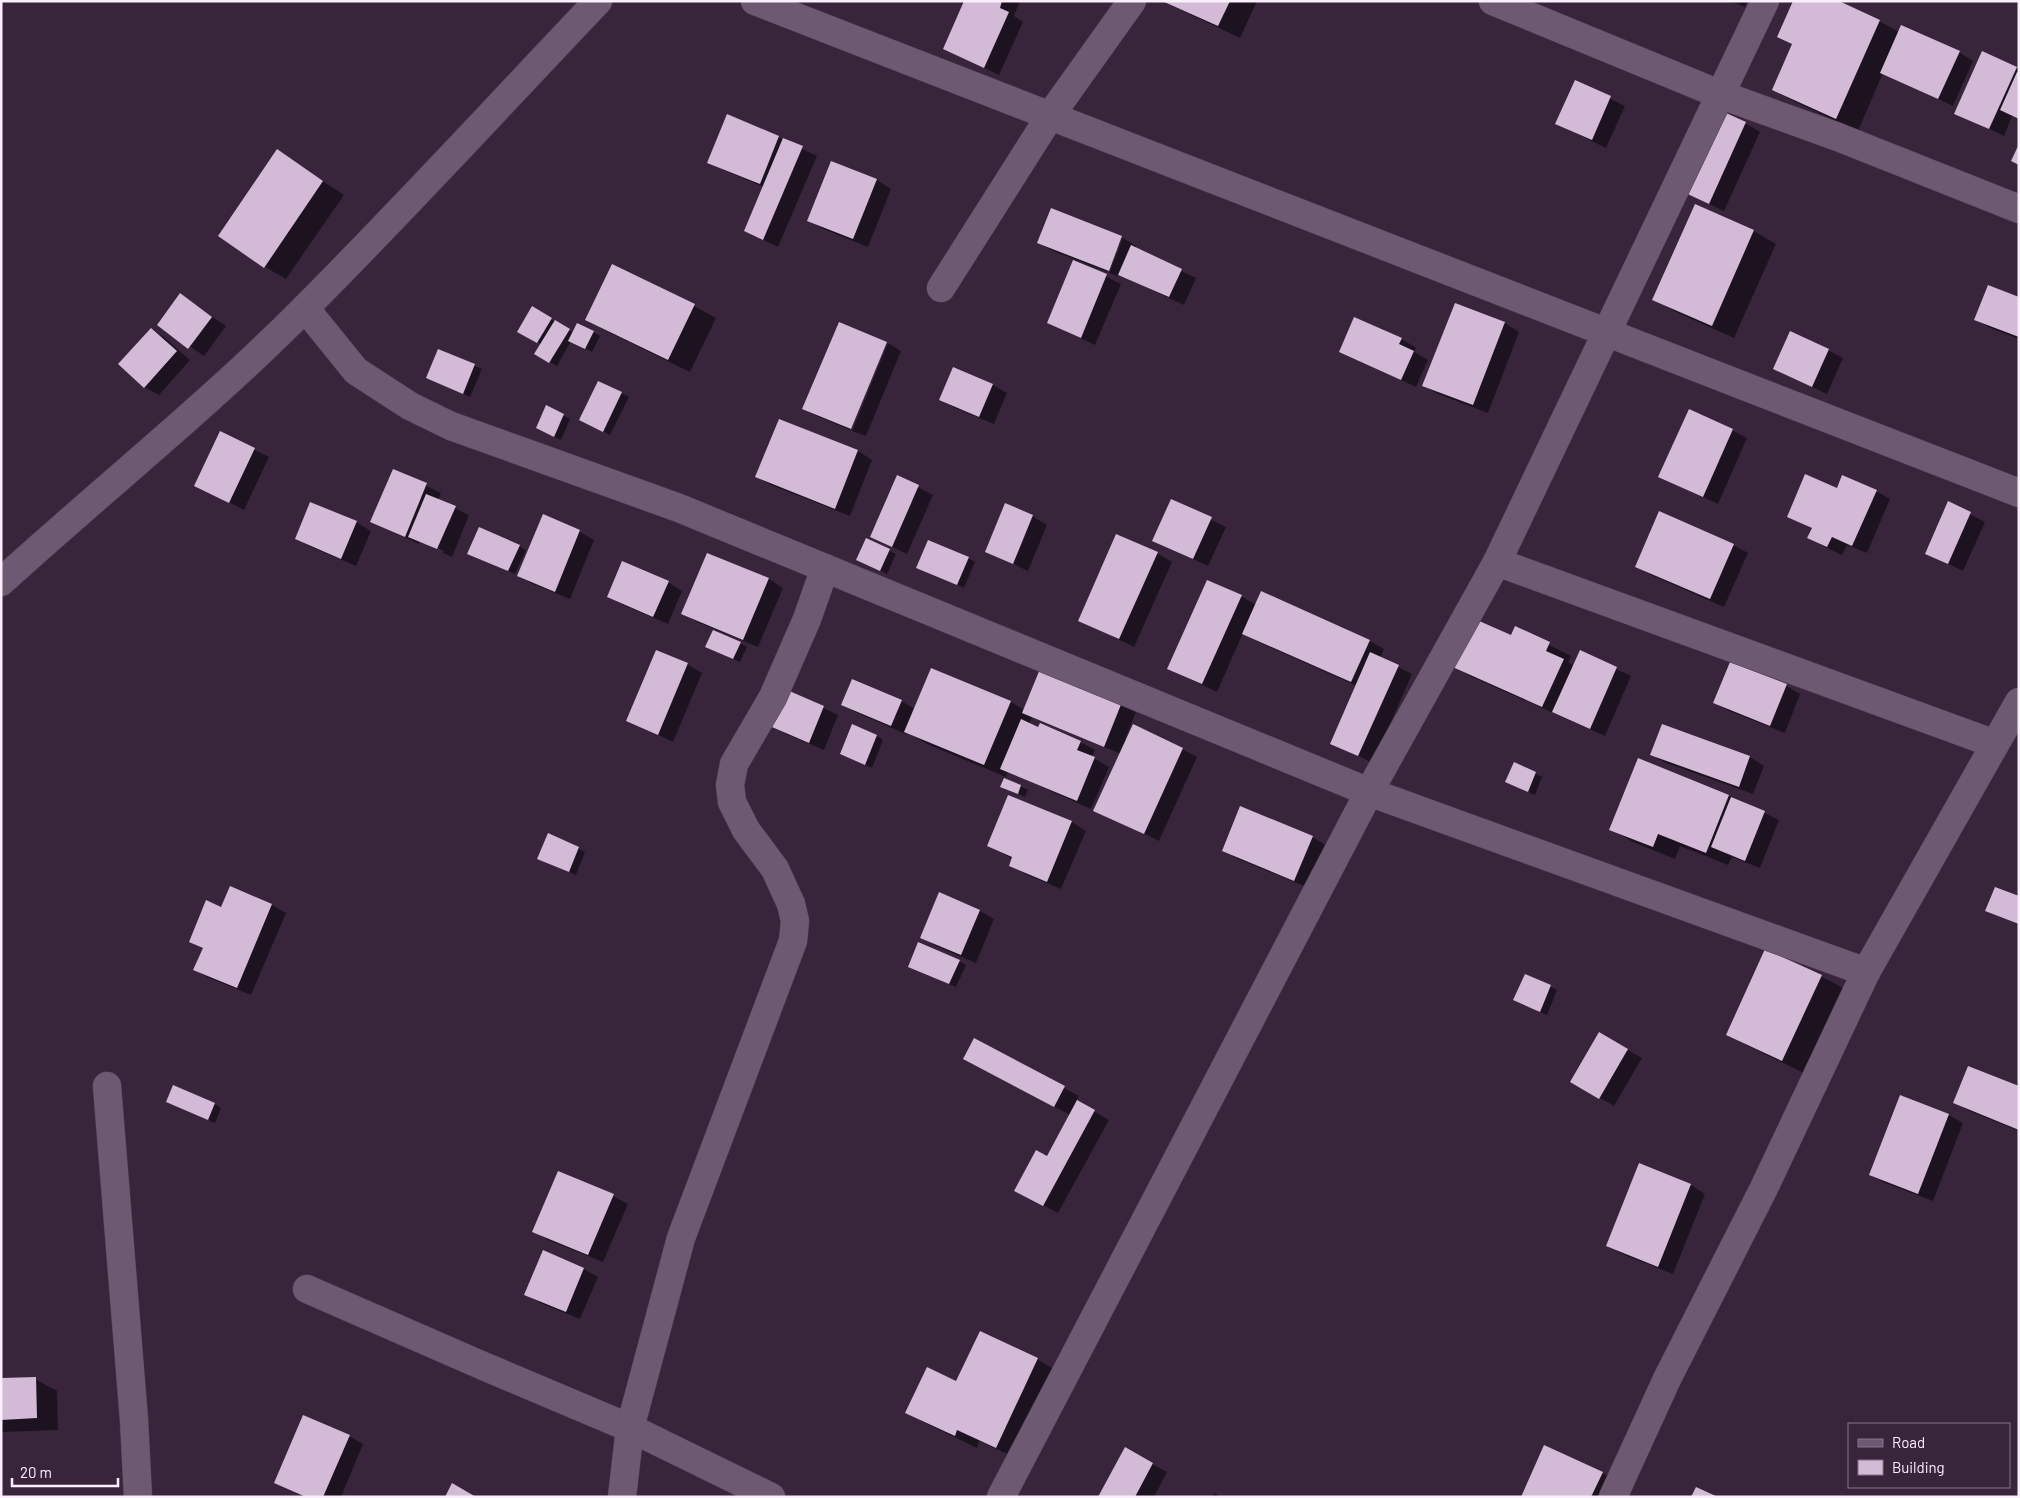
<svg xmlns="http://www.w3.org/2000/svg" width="2020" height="1498" font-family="Barlow,sans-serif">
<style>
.shadow{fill:#0007}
.building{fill:#d3bbd8}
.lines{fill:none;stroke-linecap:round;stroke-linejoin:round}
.minor-casing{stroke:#544457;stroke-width:29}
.minor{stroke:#6e5973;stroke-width:28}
</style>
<rect width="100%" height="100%" fill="#38253c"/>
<g class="shadow">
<polygon points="966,1 1020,1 1014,16 1023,22 999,75 945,49"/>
<polygon points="1162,1 1257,1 1240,38"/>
<polygon points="1730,1 1747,1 1745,7"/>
<polygon points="1879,21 1899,32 1959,52 1973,61 1953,106 1883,73 1858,131 1795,102 1773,90 1793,45 1778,36"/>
<polygon points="2016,68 2019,69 2019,120 2012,116 2004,136 1956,113"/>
<polygon points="1575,82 1625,106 1606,148 1557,124"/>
<polygon points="1745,123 1760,132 1724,211 1680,190"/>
<polygon points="778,137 817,156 778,247 745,231 764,187 723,170 708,162"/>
<polygon points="277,151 344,195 286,279 265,267"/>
<polygon points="832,162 877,180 891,189 868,247 823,229 809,220"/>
<polygon points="1696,205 1754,231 1776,244 1734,338 1676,312 1654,299"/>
<polygon points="1051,210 1122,238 1107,272 1053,251 1039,243"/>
<polygon points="1123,238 1136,246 1135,249 1196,278 1184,305 1124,277 1124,278 1109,273"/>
<polygon points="613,266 694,306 716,318 690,372 608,332 587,320"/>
<polygon points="1105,276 1121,284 1095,345 1048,323"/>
<polygon points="181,295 226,326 204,356 159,325"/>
<polygon points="2019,298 2019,339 1990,328 1976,319"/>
<polygon points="1455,304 1505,323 1519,332 1488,413 1438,394 1424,386"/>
<polygon points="532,308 574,333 593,332 600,336 592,352 571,341 557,366 536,354 542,345 519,331"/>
<polygon points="1355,318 1402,339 1416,348 1414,352 1428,360 1416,387 1340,351"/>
<polygon points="151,329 165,338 190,360 159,395 144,387"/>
<polygon points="886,343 850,430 819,417 804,409"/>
<polygon points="888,343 901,351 866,436 852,431"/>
<polygon points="439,350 482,369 470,397 434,381"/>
<polygon points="1828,350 1843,358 1827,394 1774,369"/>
<polygon points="598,382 629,397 610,435 587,423"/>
<polygon points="993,385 1007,393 994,424 955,408 940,400"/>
<polygon points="547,407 570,419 561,440 544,432"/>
<polygon points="780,421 858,451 872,460 850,516 771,485 757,477"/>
<polygon points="1732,430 1747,438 1718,504 1660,477"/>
<polygon points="220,433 269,457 244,510 195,485"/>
<polygon points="394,470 441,493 438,500 469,515 452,557 443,553 444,551 423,542 423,544 420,542 419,544 372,522"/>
<polygon points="898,477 933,495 907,554 871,537"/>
<polygon points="1837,490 1876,491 1890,499 1867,553 1847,545 1842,555 1823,546 1809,538 1813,529 1788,516"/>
<polygon points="1172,501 1226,527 1208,566 1154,541"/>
<polygon points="1948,503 1985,522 1963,571 1926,553"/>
<polygon points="311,504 356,522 371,531 356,566 311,547 296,539"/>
<polygon points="543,516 580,532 594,540 570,599 533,584 518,576"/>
<polygon points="1032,516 1047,525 1028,571 987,551"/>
<polygon points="867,540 896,554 887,574 865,563"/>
<polygon points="1733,545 1748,553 1724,607 1651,575 1637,566"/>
<polygon points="519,546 526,550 515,574 476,557"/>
<polygon points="1157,553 1172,562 1134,647 1079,620"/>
<polygon points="708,554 769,579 783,588 758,647 697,622 683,613"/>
<polygon points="968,558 975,562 964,588 918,568"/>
<polygon points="668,582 682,591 668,624 623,605 609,597"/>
<polygon points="1261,593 1370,641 1384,649 1380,658 1412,674 1373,763 1331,743 1357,686 1258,642 1243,633 1217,692 1169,669 1241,596 1256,605"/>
<polygon points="1516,628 1571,656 1568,662 1574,666 1580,652 1631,676 1605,736 1472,677 1450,665 1512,637"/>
<polygon points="740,643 747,647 740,662 707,647"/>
<polygon points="687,664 702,673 673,742 628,720"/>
<polygon points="932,669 1011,702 1024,710 1122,704 1136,712 1125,739 1182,749 1197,757 1159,841 1095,810 1121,754 1032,717 1029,724 1080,742 1095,750 1092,757 1109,767 1091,809 1008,772 1006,777 927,744 906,732 906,734 857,713 843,705 901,701 915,709"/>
<polygon points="1786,686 1800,694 1785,733 1729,711 1715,703"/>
<polygon points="788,691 838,715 824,750 788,735 773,726"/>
<polygon points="877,736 883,740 872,768 841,754"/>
<polygon points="1652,755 1750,757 1764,766 1753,794 1666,763"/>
<polygon points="1639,759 1729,796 1779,820 1760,868 1732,857 1728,865 1680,846 1675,859 1633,842 1611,829"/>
<polygon points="1515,764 1542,777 1535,795 1514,786"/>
<polygon points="1005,779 1028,790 1025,797 1002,786"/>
<polygon points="1009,796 1072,822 1086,831 1061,889 1025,874 1010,865 1013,859 989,846"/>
<polygon points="1312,837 1326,845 1309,888 1238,859 1223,850"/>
<polygon points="578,848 585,852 576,875 545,862"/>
<polygon points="939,894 980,911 994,919 976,963 936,946 921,937"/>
<polygon points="272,905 286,913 251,995 209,978 195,970 204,949 191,941 222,909"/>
<polygon points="959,961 966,965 956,987 916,970"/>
<polygon points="1526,975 1557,990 1547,1015 1521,1003"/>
<polygon points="1821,976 1843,988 1804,1073 1750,1047 1728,1035"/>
<polygon points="1600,1034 1642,1058 1614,1106 1572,1082"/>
<polygon points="975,1040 1079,1096 1076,1101 1109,1120 1058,1213 1030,1198 1048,1157 1070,1115 979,1067"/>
<polygon points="2019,1087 2019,1131 1969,1111 1955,1103"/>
<polygon points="1901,1096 1949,1115 1963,1123 1933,1201 1885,1183 1870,1175"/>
<polygon points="167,1102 215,1104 221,1108 215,1123"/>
<polygon points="1640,1165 1691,1185 1705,1194 1673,1274 1622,1254 1608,1246"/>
<polygon points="613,1196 628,1204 603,1262 548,1240 533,1231"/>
<polygon points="584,1269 598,1277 580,1319 540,1303 526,1294"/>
<polygon points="1037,1359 1059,1372 1018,1459 979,1441 977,1448 929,1425 907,1413 957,1382"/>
<polygon points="35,1379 57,1391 58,1430 1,1432 1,1380"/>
<polygon points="349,1436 363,1444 341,1497 304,1497 276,1483"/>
<polygon points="1125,1449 1167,1472 1154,1497 1100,1497"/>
<polygon points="1602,1473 1624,1485 1619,1497 1522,1497"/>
<polygon points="1214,1493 1221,1497 1212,1497"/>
</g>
<g class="building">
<polygon points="964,1 1002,1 1000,8 1009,12 984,68 943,49"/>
<polygon points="1162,1 1230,1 1218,26"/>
<polygon points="1793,1 1839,1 1880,20 1836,119 1772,90 1792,44 1777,37"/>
<polygon points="1901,25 1960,51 1938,99 1880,73"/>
<polygon points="1982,51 2017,67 1989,129 1954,114"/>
<polygon points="2017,72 2019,73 2019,119 2000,110"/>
<polygon points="1575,80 1611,96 1592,140 1555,124"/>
<polygon points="1715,108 1746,122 1709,204 1679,190"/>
<polygon points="727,114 779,136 760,184 707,163"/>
<polygon points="783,138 803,146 763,240 744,231"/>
<polygon points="2019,144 2019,165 2011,161"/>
<polygon points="277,149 323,181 264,268 218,236"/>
<polygon points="831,161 877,179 853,239 807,221"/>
<polygon points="1695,204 1754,230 1712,326 1652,300"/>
<polygon points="1051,208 1122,236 1109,271 1037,243"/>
<polygon points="1131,245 1182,269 1169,297 1118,275"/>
<polygon points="1073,260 1107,274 1081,338 1047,323"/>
<polygon points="612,264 695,304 668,360 585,320"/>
<polygon points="1988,285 2019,297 2019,337 1974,320"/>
<polygon points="180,293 212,317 188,349 157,325"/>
<polygon points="1455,303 1505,322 1473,405 1422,386"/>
<polygon points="532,306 552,318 537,343 517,332"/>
<polygon points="1354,317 1402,338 1399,344 1414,351 1401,380 1339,352"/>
<polygon points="555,320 570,329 549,363 534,354"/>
<polygon points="839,322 887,342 851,429 802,409"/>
<polygon points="577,323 594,331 585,349 568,341"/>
<polygon points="151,328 177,351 144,388 118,364"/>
<polygon points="1790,331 1829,349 1812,387 1773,369"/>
<polygon points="438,349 475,364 463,394 426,378"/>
<polygon points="953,367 993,384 979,417 939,400"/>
<polygon points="598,381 622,392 603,432 579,420"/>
<polygon points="546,405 564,414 554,437 536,428"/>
<polygon points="1689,409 1733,429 1703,497 1658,477"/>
<polygon points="779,419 858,450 835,509 755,477"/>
<polygon points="220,431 255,448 229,503 194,486"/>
<polygon points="393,469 427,483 405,537 370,522"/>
<polygon points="1805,474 1837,488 1842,475 1877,490 1852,546 1832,537 1827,547 1807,538 1812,528 1787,517"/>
<polygon points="897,475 919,485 892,547 870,537"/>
<polygon points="426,494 456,506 437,549 408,537"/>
<polygon points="1171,499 1212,517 1193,559 1152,541"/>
<polygon points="1948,501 1971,512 1948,564 1925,554"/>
<polygon points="310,502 357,521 341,559 295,539"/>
<polygon points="1005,503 1033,515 1013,564 985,552"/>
<polygon points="1659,511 1734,544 1710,599 1635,567"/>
<polygon points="543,514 580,530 555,592 517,576"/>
<polygon points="479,527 520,545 508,571 467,554"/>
<polygon points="1116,534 1158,552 1119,639 1078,621"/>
<polygon points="866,538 890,549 880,571 856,560"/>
<polygon points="928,540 969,557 957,585 916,568"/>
<polygon points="707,553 769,578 743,640 681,614"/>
<polygon points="622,561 669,581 653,617 607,597"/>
<polygon points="1207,580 1242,595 1202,684 1167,669"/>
<polygon points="1261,591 1370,640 1351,682 1242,634"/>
<polygon points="1470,617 1511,635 1515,626 1550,642 1546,651 1564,659 1542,707 1448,665"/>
<polygon points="713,630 741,642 733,659 705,647"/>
<polygon points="656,650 688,663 658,735 626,721"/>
<polygon points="1580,650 1617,667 1590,729 1552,712"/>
<polygon points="1370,652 1399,665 1358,756 1330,744"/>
<polygon points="1730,662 1787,684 1770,726 1713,703"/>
<polygon points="931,668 1011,701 984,765 904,732"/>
<polygon points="1040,669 1122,702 1104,747 1022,713"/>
<polygon points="852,679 902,700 891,726 841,705"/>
<polygon points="787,690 824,706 809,743 772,727"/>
<polygon points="1021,719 1038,727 1040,723 1081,741 1077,750 1095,757 1077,801 1000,769"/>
<polygon points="852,724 877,735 865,765 840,754"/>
<polygon points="1133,724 1183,748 1144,834 1093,811"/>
<polygon points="1662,724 1750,756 1739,787 1650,755"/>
<polygon points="1638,758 1729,795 1706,853 1658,834 1653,847 1609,830"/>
<polygon points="1514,762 1536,772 1528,792 1505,782"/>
<polygon points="1004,778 1021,785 1018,794 1000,787"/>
<polygon points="1008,795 1072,821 1047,882 1009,866 1012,857 987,846"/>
<polygon points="1731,797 1765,811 1745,861 1711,847"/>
<polygon points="1240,806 1313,836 1294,881 1222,851"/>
<polygon points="548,833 579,847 569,872 537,859"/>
<polygon points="230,886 272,904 237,988 193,970 203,948 189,942 206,900 221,907"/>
<polygon points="1995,887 2019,896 2019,924 1985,911"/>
<polygon points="939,892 980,910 961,955 920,938"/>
<polygon points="918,942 960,960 949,984 908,967"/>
<polygon points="1765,949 1822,975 1782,1061 1726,1035"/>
<polygon points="1525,974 1551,985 1540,1012 1513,1000"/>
<polygon points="1599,1032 1628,1049 1599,1099 1570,1082"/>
<polygon points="974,1038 1065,1086 1054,1107 963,1059"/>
<polygon points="1968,1066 2019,1086 2019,1130 1953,1103"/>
<polygon points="173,1085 215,1103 208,1120 166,1102"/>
<polygon points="1900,1095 1949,1114 1918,1194 1869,1175"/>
<polygon points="1077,1100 1095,1110 1043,1206 1014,1191 1036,1150 1047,1156"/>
<polygon points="1639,1163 1691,1184 1658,1267 1606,1246"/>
<polygon points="558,1171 614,1194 588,1255 532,1232"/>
<polygon points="543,1250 584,1268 566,1312 524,1295"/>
<polygon points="980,1331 1038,1358 996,1448 957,1430 955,1436 905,1413 927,1367 956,1381"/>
<polygon points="36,1377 37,1418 1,1420 1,1378"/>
<polygon points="303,1415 350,1435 323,1497 306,1497 274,1483"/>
<polygon points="1544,1445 1603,1472 1591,1497 1521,1497"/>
<polygon points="1125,1447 1153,1463 1135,1497 1098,1497"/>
<polygon points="452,1483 476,1497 445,1497"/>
<polygon points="1696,1487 1718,1497 1691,1497"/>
</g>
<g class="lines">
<g class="minor-casing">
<g id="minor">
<polyline points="755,1 2019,493"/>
<polyline points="1493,1 1719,94 1838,137 2019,209"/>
<polyline points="941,288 1050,116 1132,1"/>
<polyline points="305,308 356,371 410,406 451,426 679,508 1369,792 1866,972"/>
<polyline points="1497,562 1995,744"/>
<path d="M1 582C102 490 210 404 306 307 405 208 501 103 598 1"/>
<polyline points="107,1086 134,1420 138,1497"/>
<polyline points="307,1289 481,1365 630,1428 771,1497"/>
<polyline points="622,1497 630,1428 681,1238 793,941 795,921 791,904 775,869 746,830 732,802 730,785 734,764 773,697 807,619 825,568"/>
<polyline points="1001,1497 1369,792 1497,562 1765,1"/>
<polyline points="1613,1497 1667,1379 1764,1188 1866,972 2019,702"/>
</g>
</g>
<use href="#minor" class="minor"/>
</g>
<rect width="2020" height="1498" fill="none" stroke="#fbeefd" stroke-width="5"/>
<rect x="1848" y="1423" width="162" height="65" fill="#38253c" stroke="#867589"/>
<rect x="1858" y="1439" width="25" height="8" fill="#6e5973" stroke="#867589"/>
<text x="1892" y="1448" font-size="15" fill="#fbeefd">Road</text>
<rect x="1858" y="1460" width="25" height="15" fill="#d3bbd8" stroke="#867589"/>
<text x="1892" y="1473" font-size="15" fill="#fbeefd">Building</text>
<path d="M12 1478v8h106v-8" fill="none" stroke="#fbeefd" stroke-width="2.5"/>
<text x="20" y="1478" font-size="15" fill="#fbeefd" stroke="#38253c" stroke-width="4" paint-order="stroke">20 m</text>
</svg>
